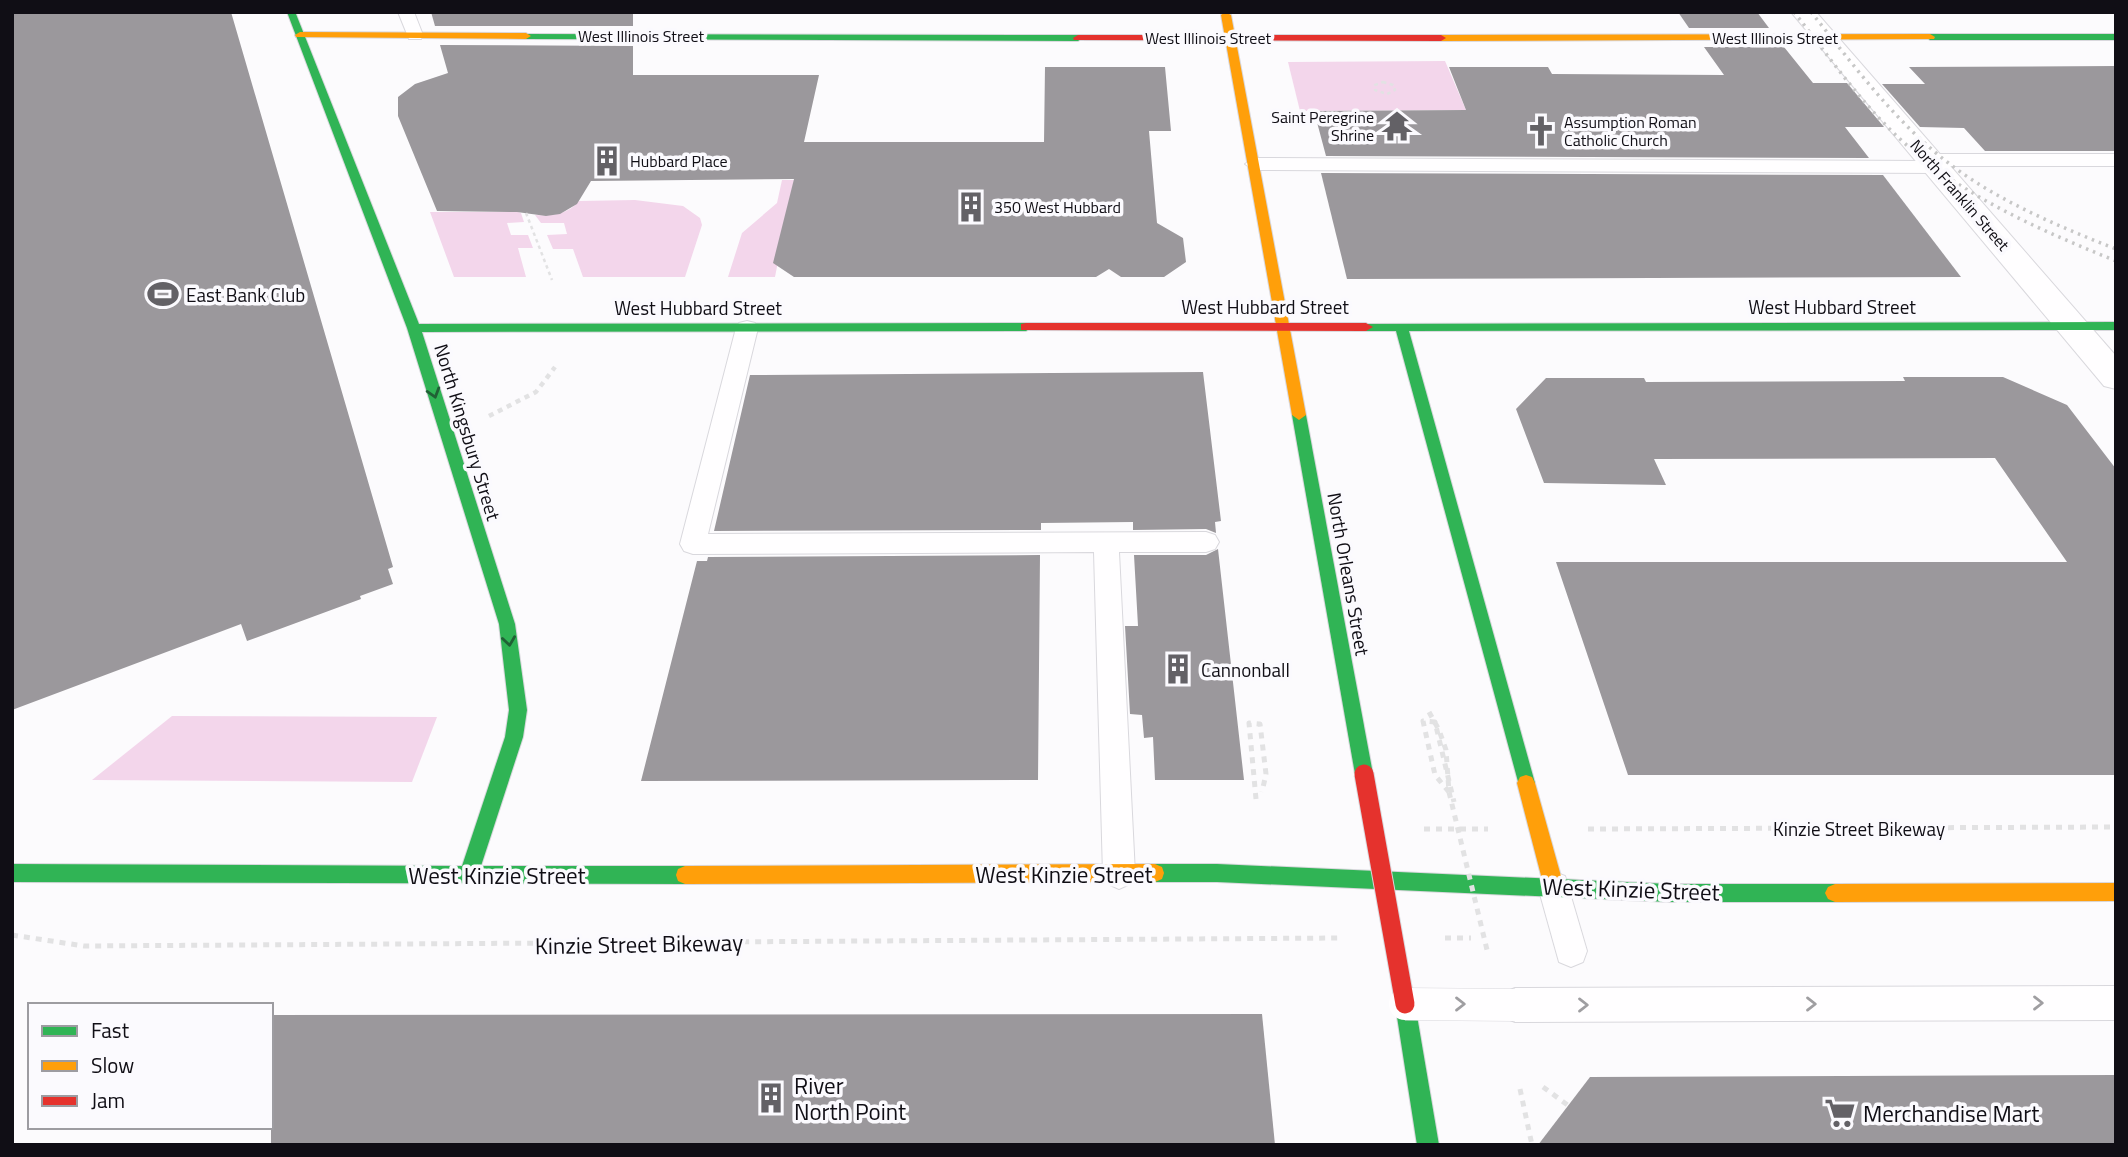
<svg xmlns="http://www.w3.org/2000/svg" width="2128" height="1157" font-family="'Titillium Web',sans-serif">
<style>
.green{fill:#f3d6eb}
.building{fill:#9b989c}
.lines{fill:none;stroke-linecap:round;stroke-linejoin:round}
.lane-casing{stroke:#d9d8dd;stroke-width:2}
.street-casing{stroke:#d9d8dd;stroke-width:2}
.fast-casing{stroke:#d9d8dd;stroke-width:2}
.slow-casing{stroke:#d9d8dd;stroke-width:2}
.jam-casing{stroke:#d9d8dd;stroke-width:2}
.path-far2{stroke:#e2e2e3;stroke-width:2.5;stroke-dasharray:3.5 3.5;stroke-linecap:butt}
.path-far1{stroke:#e2e2e3;stroke-width:4.5;stroke-dasharray:5 5;stroke-linecap:butt}
.path{stroke:#e2e2e3;stroke-width:5;stroke-dasharray:6 6;stroke-linecap:butt}
.lane{fill:#fffeff;fill-rule:evenodd}
.street{fill:#fffeff;fill-rule:evenodd}
.fast{fill:#30b455;fill-rule:evenodd}
.slow{fill:#ff9f0a;fill-rule:evenodd}
.jam{fill:#e5322d;fill-rule:evenodd}
.rail{stroke:#c7c7c7;stroke-width:3.5;stroke-dasharray:2.5 5;stroke-linecap:butt}
.lane-bridge-casing{stroke:#d9d8dd;stroke-width:33;stroke-linecap:butt}
.jam-bridge-casing{stroke:#d9d8dd;stroke-width:21;stroke-linecap:butt}
.path-bridge{stroke:#e2e2e3;stroke-width:5;stroke-dasharray:6 6;stroke-linecap:butt}
.lane-bridge{stroke:#fffeff;stroke-width:32}
.jam-bridge{stroke:#e5322d;stroke-width:19}
.oneway{stroke:#206135}
.oneway2{stroke:#9f9ea1}
.labels{text-anchor:middle;dominant-baseline:central;stroke-width:7;stroke-linejoin:round;paint-order:stroke}
.far-street-label{font-size:16px;fill:#100e15;stroke:#fbfafe}
.far-poi-label{font-size:16px;fill:#100e15;stroke:#fbfafe;text-anchor:start}
.poi-label{font-size:19px;fill:#100e15;stroke:#fbfafe;text-anchor:start}
.street-label{font-size:19px;fill:#100e15;stroke:#fbfafe}
.near-street-label{font-size:23px;fill:#100e15;stroke:#fbfafe}
.near-poi-label{font-size:23px;fill:#100e15;stroke:#fbfafe;text-anchor:start}
</style>
<rect width="100%" height="100%" fill="#fcfbfd"/>
<g class="green">
<polygon points="1445,61 1466,110 1300,111 1288,62"/>
<polygon points="782,180 794,180 775,277 728,277 742,233 777,203"/>
<path d="M635 200 683 206 700 218 702 225 685 277H583L573 249H553L547 235 567 234 564 223H541L535 215C552 216 567 215 579 201Z"/>
<polygon points="509,209 521,213 524,222 507,223 511,235 528,235 533,248 518,248 526,277 454,277 430,212 507,212"/>
<polygon points="172,716 437,717 412,782 92,780"/>
</g>
<g class="building">
<polygon points="12,12 231,12 393,567 388,569 393,584 360,596 361,599 247,641 241,624 12,710"/>
<polygon points="431,12 633,12 633,26 435,26"/>
<polygon points="1678,12 1757,12 1769,28 1689,28"/>
<polygon points="440,45 633,46 633,75 819,75 804,142 1044,142 1045,67 1165,67 1171,131 1149,131 1157,223 1183,238 1186,262 1164,277 1121,277 1109,269 1096,277 794,277 773,263 794,179 591,181 577,204 560,214 546,216 517,212 437,211 398,116 398,97 415,84 448,73"/>
<polygon points="1704,47 1784,47 1813,83 1847,83 1884,127 1845,127 1869,158 1326,156 1314,111 1466,110 1449,67 1548,67 1552,74 1724,75"/>
<polygon points="2116,66 2116,151 1985,151 1964,128 1920,127 1882,84 1925,84 1909,67"/>
<polygon points="1321,173 1883,175 1961,277 1347,279"/>
<polygon points="1203,372 1221,521 1215,522 1216,533 1206,529 1133,530 1133,522 1041,523 1041,530 714,531 750,375"/>
<polygon points="1903,377 2003,377 2067,405 2116,469 2116,775 1628,775 1556,562 2067,562 1995,458 1654,459 1666,485 1544,483 1516,409 1546,378 1644,378 1646,382 1905,381"/>
<polygon points="1218,549 1244,780 1155,780 1153,737 1144,738 1142,715 1130,714 1125,626 1138,626 1134,555 1206,555"/>
<polygon points="1040,555 1038,780 641,781 697,561 707,561 708,557"/>
<polygon points="1262,1014 1275,1145 271,1145 271,1015"/>
<polygon points="2116,1075 2116,1145 1538,1145 1590,1077"/>
</g>
<g class="lines">
<g class="lane-casing">
<g id="lane">
<polygon points="398,12 414,12 423,35 421,39 409,39"/>
<polygon points="1932,154 2116,154 2116,166 1947,166 1945,171 1938,173 1254,170 1245,164 1254,158 1923,161 1925,156"/>
<polygon points="747,321 755,323 758,328 708,534 1206,532 1215,535 1219,542 1215,549 1206,552 1119,552 1135,874 1130,884 1119,889 1108,884 1103,874 1094,552 693,554 684,551 680,544 736,328 739,323"/>
<polygon points="1554,872 1565,876 1587,951 1583,962 1571,967 1559,962 1538,887 1543,876"/>
<polygon points="2116,986 2116,1020 1515,1022 1503,1017 1498,1005 1503,993 1515,988"/>
</g>
</g>
<g class="street-casing">
<polygon id="street" points="1791,12 1816,12 2116,356 2116,389 2104,386"/>
</g>
<g class="fast-casing">
<g id="fast">
<polygon points="287,12 296,14 419,324 1026,323 1033,327 1026,331 422,332 515,624 527,710 523,737 481,866 685,866 692,869 694,875 692,881 685,884 12,882 12,864 462,866 505,737 509,710 499,624 407,328"/>
<polygon points="522,34 1078,35 1083,38 1078,41 526,39 521,36"/>
<polygon points="2116,34 2116,40 1930,40 1925,37 1930,34"/>
<polygon points="2116,322 2116,330 1409,331 1535,783 1532,789 1526,791 1520,789 1396,331 1366,331 1361,330 1361,324"/>
<polygon points="1299,410 1306,415 1373,774 1370,780 1364,782 1358,780 1355,774 1292,415"/>
<polygon points="1155,864 1217,864 1670,884 1835,884 1842,887 1845,893 1842,899 1835,902 1670,902 1217,882 1155,882 1148,879 1146,873 1148,867"/>
<polygon points="1405,994 1412,997 1415,1004 1439,1145 1417,1145 1395,1004 1398,997"/>
</g>
</g>
<g class="slow-casing">
<g id="slow">
<polygon points="1225,12 1231,15 1306,415 1299,420 1292,415 1221,15"/>
<polygon points="300,32 526,33 531,36 526,39 296,37 295,35"/>
<polygon points="1930,34 1935,37 1934,39 1441,41 1436,38 1441,35"/>
<polygon points="1526,775 1532,777 1535,783 1564,887 1561,893 1554,896 1547,893 1544,887 1517,783 1520,777"/>
<polygon points="1155,864 1162,867 1164,873 1162,879 1155,882 685,884 678,881 676,875 678,869 685,866"/>
<polygon points="2116,883 2116,901 1835,902 1828,899 1825,893 1828,887 1835,884"/>
</g>
</g>
<g class="jam-casing">
<g id="jam">
<polygon points="1078,35 1441,35 1446,38 1441,41 1074,40 1073,38"/>
<polygon points="1026,323 1366,323 1373,327 1366,331 1021,330 1021,324"/>
</g>
</g>
<g class="path-far2">
<polygon points="1383,82 1393,85 1395,90 1387,94 1375,90 1375,85"/>
<polyline points="526,213 552,280"/>
</g>
<polyline class="path-far1" points="489,416 536,392 555,367"/>
<g class="path">
<polyline points="1449,792 1435,775 1423,721 1435,722 1454,802"/>
<polyline points="1256,799 1249,723 1260,724 1266,774 1262,792"/>
<polyline points="1424,829 1488,829"/>
<polyline points="1588,829 2116,827"/>
<polyline points="12,935 84,946 1341,938"/>
<polyline points="1445,938 1471,938"/>
<polyline points="1543,1087 1569,1106"/>
<polyline points="1520,1089 1532,1145"/>
</g>
<use href="#lane" class="lane"/>
<use href="#street" class="street"/>
<use href="#fast" class="fast"/>
<use href="#slow" class="slow"/>
<use href="#jam" class="jam"/>
<g class="rail">
<path d="M1794 12C1828 55 1859 101 1900 139 1961 196 2040 230 2116 261"/>
<path d="M1811 12C1848 58 1884 107 1928 146 1981 194 2050 223 2116 249"/>
</g>
<g class="lane-bridge-casing">
<polyline id="lane-bridge" points="1405,1004 1515,1005"/>
</g>
<g class="jam-bridge-casing">
<polyline id="jam-bridge" points="1364,774 1405,1004"/>
</g>
<polyline class="path-bridge" points="1429,712 1439,730 1446,750 1449,792 1488,954"/>
<use href="#lane-bridge" class="lane-bridge"/>
<use href="#jam-bridge" class="jam-bridge"/>
</g>
<defs><path id="oneway-chevron" d="M-2-3.5L2.5 0L-2 3.5" fill="none" stroke-width="1.6" stroke-linecap="round" stroke-linejoin="round" transform="scale(1.75)"/></defs>
<g class="oneway">
<use href="#oneway-chevron" transform="translate(434 393) rotate(73)"/>
<use href="#oneway-chevron" transform="translate(509 641) rotate(82)"/>
</g>
<g class="oneway2">
<use href="#oneway-chevron" transform="translate(2038 1003)"/>
<use href="#oneway-chevron" transform="translate(1460 1004)"/>
<use href="#oneway-chevron" transform="translate(1811 1004)"/>
<use href="#oneway-chevron" transform="translate(1583 1005)"/>
</g>
<defs>
<g id="temple-bare" transform="scale(2.415)"><path d="M0-6L5-2H3V0L6.5 2.5H4V6H1.5V3h-3V6H-4V2.5H-6.5L-3 0V-2H-5Z" fill="#636166" stroke="#fbfafe" stroke-width="2.5" paint-order="stroke"/></g>
<g id="church-bare" transform="scale(2.415)"><path d="M-1.2-6h2.4v3.5h3.3v2.4h-3.3V6h-2.4V-.1h-3.3v-2.4h3.3Z" fill="#636166" stroke="#fbfafe" stroke-width="2.5" paint-order="stroke"/></g>
<g id="building-bare" transform="scale(2.415)"><path d="M-4-6H4V6H1V3H-1V6H-4ZM-2.5-4.3h1.7v1.8h-1.7ZM.8-4.3h1.7v1.8H.8ZM-2.5-1h1.7V.8h-1.7ZM.8-1h1.7V.8H.8Z" fill="#636166" stroke="#fbfafe" stroke-width="2.5" paint-order="stroke"/></g>
<g id="stadium-bare" transform="scale(2.415)"><path d="M0-5a6.5 5 0 1 0 0 10a6.5 5 0 1 0 0-10ZM-3.5-1.8h7v3.6h-7Z" fill="#636166" stroke="#fbfafe" stroke-width="2.5" paint-order="stroke"/></g>
<g id="supermarket-bare" transform="scale(2.415)"><path d="M-6-5.5h2.5l.6 2H6L4.5 2H-2.5L-4.4-4H-6ZM-1.5 3.2a1.3 1.3 0 1 0 .1 0ZM3 3.2a1.3 1.3 0 1 0 .1 0Z" fill="#636166" stroke="#fbfafe" stroke-width="2.5" paint-order="stroke"/></g>
</defs>
<g fill-rule="evenodd">
<use href="#temple-bare" x="1397" y="126"/>
<use href="#church-bare" x="1541" y="131"/>
<use href="#building-bare" x="607" y="161"/>
<use href="#building-bare" x="971" y="207"/>
<use href="#stadium-bare" x="163" y="294"/>
<use href="#building-bare" x="1178" y="669"/>
<use href="#building-bare" x="771" y="1098"/>
<use href="#supermarket-bare" x="1840" y="1113"/>
</g>
<g class="labels">
<g class="far-street-label">
<text x="641" y="36">West Illinois Street</text>
<text x="1208" y="38">West Illinois Street</text>
<text x="1775" y="38">West Illinois Street</text>
<text transform="translate(1960 195) rotate(49)">North Franklin Street</text>
</g>
<g class="far-poi-label">
<text x="1374" y="117" text-anchor="end">Saint Peregrine<tspan x="1374" dy="18">Shrine</tspan></text>
<text x="1564" y="122">Assumption Roman<tspan x="1564" dy="18">Catholic Church</tspan></text>
<text x="630" y="161">Hubbard Place</text>
<text x="994" y="207">350 West Hubbard</text>
</g>
<g class="poi-label">
<text x="186" y="294">East Bank Club</text>
<text x="1201" y="669">Cannonball</text>
</g>
<g class="street-label">
<text x="1265" y="306">West Hubbard Street</text>
<text x="1832" y="306">West Hubbard Street</text>
<text x="698" y="307">West Hubbard Street</text>
<text transform="translate(468 432) rotate(73)">North Kingsbury Street</text>
<text transform="translate(1349 574) rotate(80)">North Orleans Street</text>
<text x="1859" y="828">Kinzie Street Bikeway</text>
</g>
<g class="near-street-label">
<text x="1064" y="874">West Kinzie Street</text>
<text x="497" y="875">West Kinzie Street</text>
<text transform="translate(1631 889) rotate(2)">West Kinzie Street</text>
<text transform="translate(639 944) rotate(-1)">Kinzie Street Bikeway</text>
</g>
<g class="near-poi-label">
<text x="794" y="1085">River<tspan x="794" dy="26">North Point</tspan></text>
<text x="1863" y="1113">Merchandise Mart</text>
</g>
</g>
<rect width="2128" height="1157" fill="none" stroke="#100e15" stroke-width="28"/>
<rect x="28" y="1003" width="245" height="126" fill="#fbfafe" stroke="#9d9ca1" stroke-width="2"/>
<rect x="42" y="1026" width="35" height="10" fill="#30b455" stroke="#9d9ca1" stroke-width="2"/>
<text x="91" y="1038" font-size="21" fill="#100e15">Fast</text>
<rect x="42" y="1061" width="35" height="10" fill="#ff9f0a" stroke="#9d9ca1" stroke-width="2"/>
<text x="91" y="1073" font-size="21" fill="#100e15">Slow</text>
<rect x="42" y="1096" width="35" height="10" fill="#e5322d" stroke="#9d9ca1" stroke-width="2"/>
<text x="91" y="1108" font-size="21" fill="#100e15">Jam</text>
</svg>
